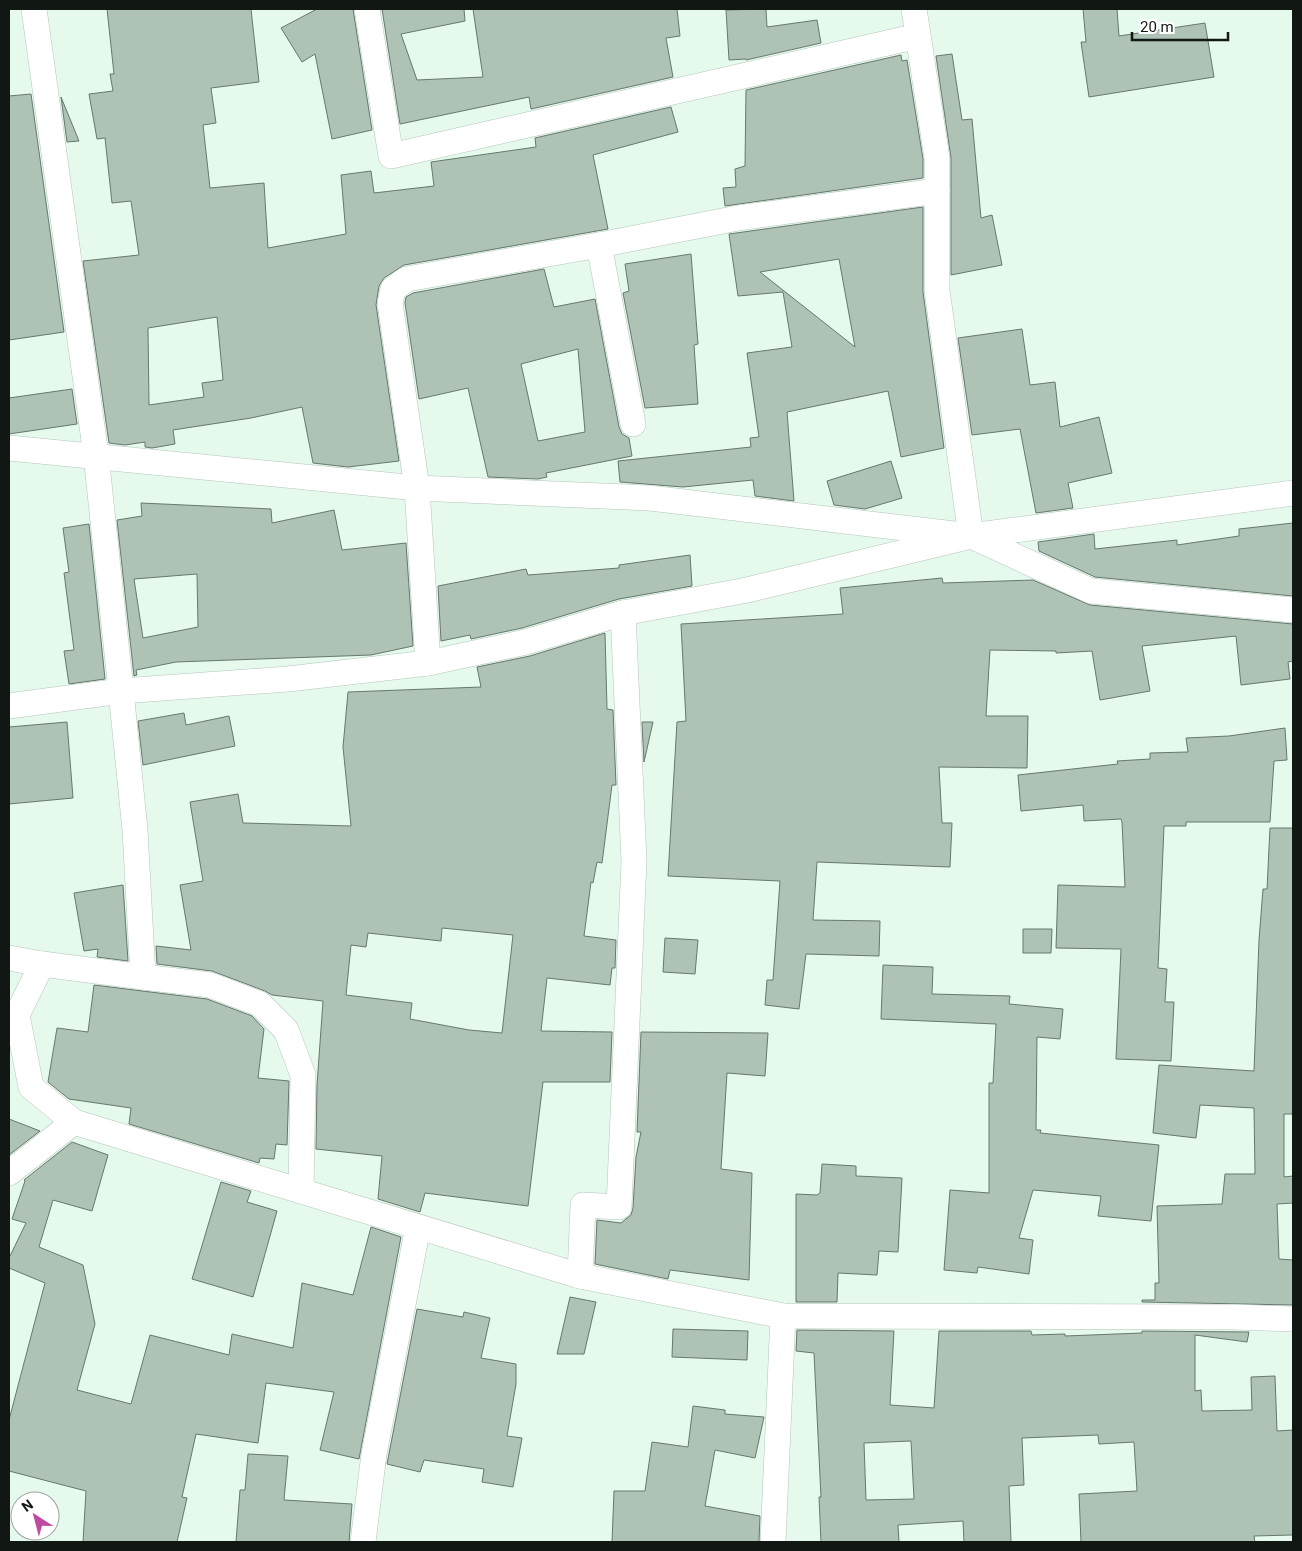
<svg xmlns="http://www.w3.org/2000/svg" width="1302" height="1551" font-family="Roboto,sans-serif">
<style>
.building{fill:#afc2b6;stroke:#67786e;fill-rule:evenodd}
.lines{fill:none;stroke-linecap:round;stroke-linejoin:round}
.minor-casing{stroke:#b3c6ba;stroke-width:26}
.minor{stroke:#fff;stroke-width:25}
</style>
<rect width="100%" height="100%" fill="#e5f9ed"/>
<g class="building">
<path d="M107 9H251L259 82 211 88 216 123 203 125 210 188 264 183 268 248 346 234 341 175 371 171 374 193 434 186 431 162 536 147 535 138 671 107 678 132 593 155 608 229 404 265 384 278 379 286 376 305 399 461 348 467 313 463 302 407 251 418 173 430 175 444 152 448 145 447V442L125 445 109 443 83 261 139 255 131 201 112 203 105 138 97 139 89 94 113 91 110 74H114ZM217 317 223 380 202 383 204 397 149 405 148 328Z"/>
<polygon points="317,9 353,9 372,130 332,139 315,54 302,62 281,28"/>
<polygon points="382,9 464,9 465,21 401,34 417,80 483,77 473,9 677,9 680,36 666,38 673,77 531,109 529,97 400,124"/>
<polygon points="766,9 767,27 817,20 821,43 746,60 746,59 729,60 726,10"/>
<polygon points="1083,9 1117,9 1119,36 1205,23 1214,77 1089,97 1081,42 1086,42"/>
<polygon points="952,54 962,120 972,119 981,218 992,215 1002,265 951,275 951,158 936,56"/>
<polygon points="901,55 902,61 907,60 923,159 923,178 725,206 723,188 736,187 735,169 745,166 746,90"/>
<polygon points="31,94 64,332 9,340 9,96"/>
<polygon points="61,97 79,141 67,142"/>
<path d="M923 207V292L944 448 901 457 888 391 787 412 794 501 755 496 753 480 683 487 620 482 618 461 751 447 750 438 759 437 747 353 792 347 783 292 738 296 729 234ZM839 259 855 347 760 272Z"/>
<polygon points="691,254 698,344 694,345 698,404 645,408 623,293 629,291 625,264"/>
<path d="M544 269 554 307 595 299 619 427 622 434 629 438 632 456 546 473 547 477 538 479 488 477 468 388 419 399 405 303 406 297 413 293ZM578 349 585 432 538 441 521 364Z"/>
<polygon points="1022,329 1030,385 1055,382 1060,427 1099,417 1112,473 1068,483 1073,508 1036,513 1020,429 972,435 958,338"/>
<polygon points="72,389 77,424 9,434 9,398"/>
<polygon points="891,461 902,498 865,509 834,505 827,481"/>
<path d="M141 503 271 509 272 523 334 510 342 550 406 543 413 646 371 655 176 662 136 670 137 675 134 676 117 520 142 516ZM197 574 198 627 143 638 134 579Z"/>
<polygon points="1293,523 1293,596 1095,577 1039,551 1038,542 1094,534 1095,549 1177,540 1177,545 1239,536 1239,529"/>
<polygon points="89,524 105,679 69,684 64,651 74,650 64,573 69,572 63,528"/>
<polygon points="690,555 692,586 619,599 522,628 471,639 470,635 441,641 438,586 526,569 528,575 619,568 619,565"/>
<polygon points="942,578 943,583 1033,580 1090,605 1293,624 1293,661 1288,662 1290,679 1241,685 1236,636 1142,646 1150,691 1100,700 1092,651 1056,653 1056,651 990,650 986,716 1028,716 1027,768 939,767 942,823 952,823 950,867 817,862 813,920 880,921 879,956 806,954 799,1009 765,1005 767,980 773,980 780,881 668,876 677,722 686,721 681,624 843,614 840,588"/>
<path d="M605 633 607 709 613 710 616 785H612L602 863 597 862 593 883 591 882 584 936 616 940 615 968H612L610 985 547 978 541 1031 612 1032 610 1082H543L528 1206 425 1193 420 1212 378 1199 382 1156 316 1149 317 1085 323 1001 272 995 265 991 212 971 157 964 156 946 191 950 180 885 203 881 190 802 238 794 243 823 351 826 343 747 348 692 481 687 477 667 530 656ZM442 928 513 935 502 1033 469 1030 410 1019 412 1003 346 995 351 945 366 947 368 933 441 941Z"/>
<polygon points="184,713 186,725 229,716 235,746 143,765 138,721"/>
<polygon points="67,722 73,798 9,804 9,727"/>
<polygon points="642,722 653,722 644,762"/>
<polygon points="1285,728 1287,760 1274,761 1270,822 1186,822 1186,826 1164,826 1158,968 1167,969 1165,1002 1174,1002 1171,1061 1116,1059 1121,949 1056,948 1058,885 1125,887 1122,822 1121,819 1084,821 1083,805 1021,811 1018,775 1118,764 1117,761 1150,759 1150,753 1188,752 1186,738 1229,736"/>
<polygon points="1270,828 1293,828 1293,1114 1284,1114 1284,1177 1293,1176 1293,1203 1277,1204 1279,1259 1293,1260 1293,1305 1142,1302 1142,1300 1155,1300 1155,1283 1159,1283 1157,1206 1222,1204 1225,1174 1255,1174 1254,1108 1200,1105 1196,1138 1153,1133 1159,1065 1254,1071 1259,940 1263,889 1267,889"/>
<polygon points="123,885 128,961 97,957 98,949 84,951 74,893"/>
<polygon points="1023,929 1052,929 1051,953 1023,953"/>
<polygon points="665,938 698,940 695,974 663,972"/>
<polygon points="883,965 933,967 932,994 1010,996 1009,1004 1063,1009 1060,1039 1037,1037 1036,1130 1041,1130 1040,1133 1159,1145 1151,1221 1098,1216 1101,1196 1033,1190 1019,1238 1033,1240 1029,1274 978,1267 977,1273 944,1270 950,1190 989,1193 989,1083 993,1083 996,1024 881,1019"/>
<polygon points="94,985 207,999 252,1016 264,1029 258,1078 289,1081 287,1145 276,1144 274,1159 260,1158 259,1163 129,1124 131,1108 69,1099 48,1082 57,1028 88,1032"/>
<polygon points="641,1032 768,1033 765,1076 727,1073 721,1169 752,1173 749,1280 670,1270 668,1279 595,1264 597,1220 621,1223 631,1215 633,1208 636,1157 641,1132 637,1132"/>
<polygon points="9,1119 40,1131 9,1155"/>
<polygon points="72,1142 108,1155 92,1211 53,1200 39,1247 83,1265 95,1324 77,1390 131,1404 150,1335 229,1355 232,1334 293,1348 302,1283 353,1295 371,1227 401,1237 359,1459 320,1450 334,1392 266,1383 258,1443 196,1434 182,1497 187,1498 177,1542 83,1542 86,1491 9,1471 9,1420 45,1283 9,1268 9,1258 26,1223 12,1219 25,1181 24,1180"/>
<polygon points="822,1164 856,1166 856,1176 902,1178 898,1252 879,1251 877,1275 838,1273 837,1302 796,1302 796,1194 817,1195 820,1193"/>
<polygon points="221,1182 251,1191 247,1202 277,1211 253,1297 192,1279"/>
<polygon points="570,1297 596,1302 584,1354 557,1354"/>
<polygon points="417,1309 463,1317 464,1312 490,1318 481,1358 516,1364 516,1384 507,1436 522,1438 513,1487 482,1482 484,1469 424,1460 420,1472 387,1464"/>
<polygon points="673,1329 748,1331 747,1360 672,1357"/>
<path d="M797 1330 894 1331 890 1405 934 1408 939 1331H1031L1032 1335 1065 1334V1336L1142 1333V1331L1249 1332 1247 1342 1195 1335V1391L1201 1390 1202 1411 1252 1410 1251 1377 1275 1376 1277 1431 1293 1430V1535L1254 1536 1255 1542H1081L1079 1494 1137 1491 1134 1442 1099 1444 1098 1435 1022 1438 1024 1485 1009 1486 1011 1542H964L963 1521 898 1525 899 1542H821L819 1497H821L814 1353 796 1351ZM911 1441 914 1499 866 1500 864 1443Z"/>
<polygon points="693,1406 725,1410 725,1414 764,1417 755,1458 715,1450 705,1506 760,1516 759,1542 612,1542 614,1491 645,1491 652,1442 688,1447"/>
<polygon points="248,1454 288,1456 284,1500 352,1504 349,1542 236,1542 240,1490 245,1490"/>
</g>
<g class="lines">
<g class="minor-casing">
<g id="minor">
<polyline points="367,9 391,156 918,36"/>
<polyline points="914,9 937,158 937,290 971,536"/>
<polyline points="599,245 633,424"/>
<polyline points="9,448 417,488 650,498 971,536 1091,591 1293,610"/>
<polyline points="428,663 417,488 390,303 393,289 407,279 599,245 738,218 937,191"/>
<polyline points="9,706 121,691 96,455 34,9"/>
<polyline points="9,958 42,964"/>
<polyline points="143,977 210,985 260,1004 286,1030 303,1075 301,1191"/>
<polyline points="74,1122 31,1087 17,1015 42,964 143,977 135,830 121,691 288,679 428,663 526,642 623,613 747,590 971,536 1293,493"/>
<polyline points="9,1173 74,1122 580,1276 783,1316 1233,1317 1293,1319"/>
<polyline points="580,1276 583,1205 619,1207 634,861 623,613"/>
<polyline points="363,1542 374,1454 418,1227"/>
<polyline points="773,1542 783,1316"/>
</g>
</g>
<use href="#minor" class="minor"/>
</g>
<rect width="1302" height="1551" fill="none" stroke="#111814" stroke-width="20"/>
<g transform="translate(35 1516) rotate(324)"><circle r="24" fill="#ffffff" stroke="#a0a3a1"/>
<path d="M0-4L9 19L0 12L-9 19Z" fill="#c04aa2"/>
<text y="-8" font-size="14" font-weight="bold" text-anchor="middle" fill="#111814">N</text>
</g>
<path d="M1132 32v8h96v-8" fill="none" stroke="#111814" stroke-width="2.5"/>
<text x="1140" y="32" font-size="15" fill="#111814" stroke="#ffffff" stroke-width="4" paint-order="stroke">20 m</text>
</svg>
